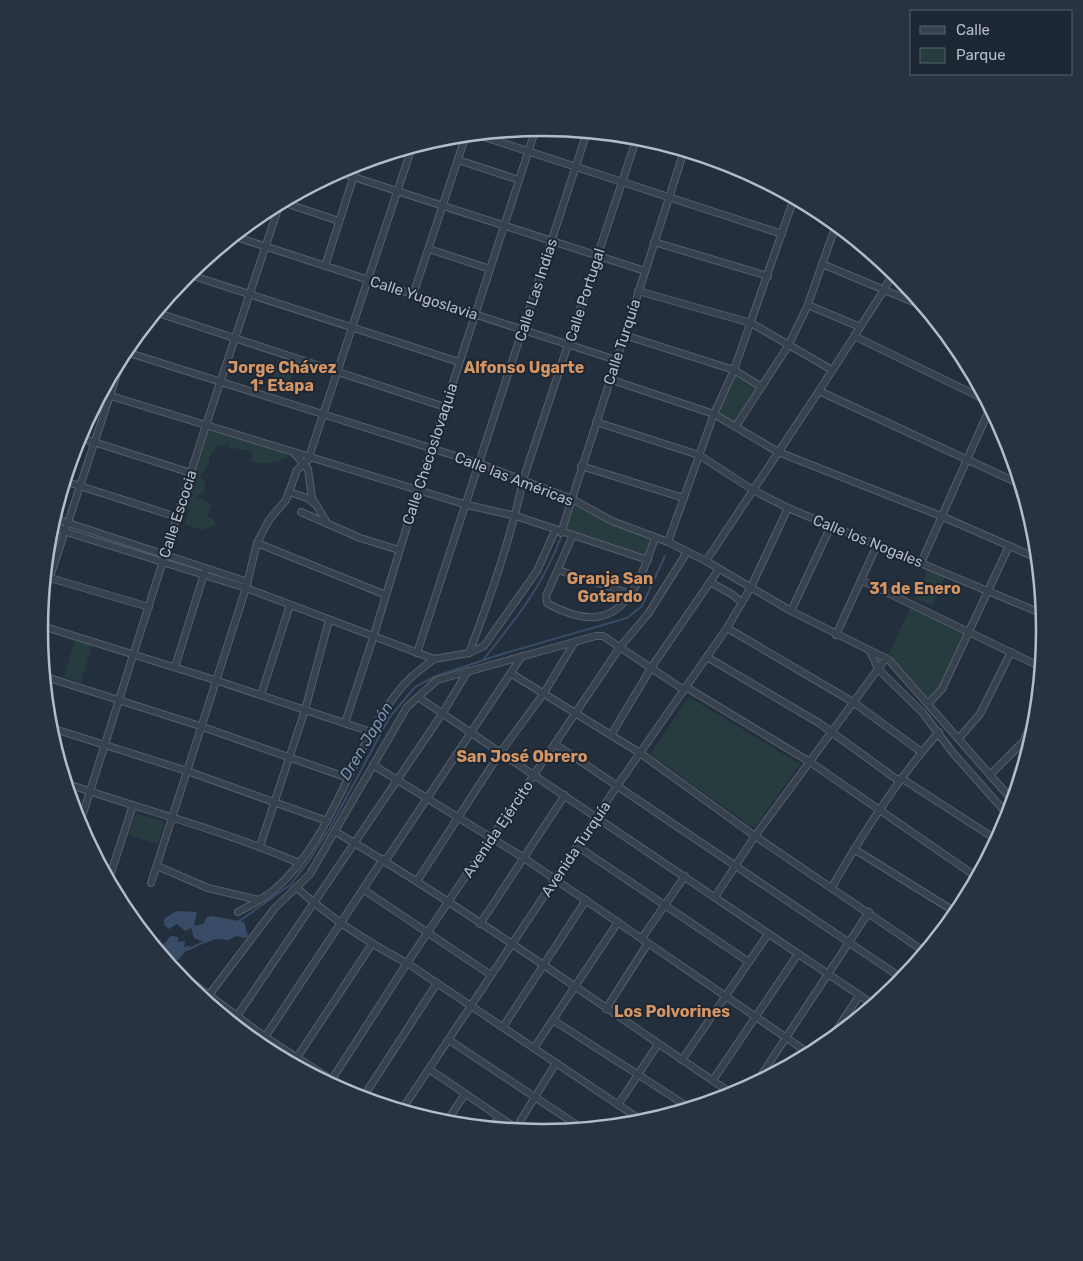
<svg xmlns="http://www.w3.org/2000/svg" width="1083" height="1261" font-family="Rubik,sans-serif">
<style>
.green{fill:#263c3f}
.water{fill:#394c67}
.lines{fill:none;stroke-linecap:round;stroke-linejoin:round}
.stream{stroke:#394c67;stroke-width:2}
.minor-casing{stroke:#565f6c;stroke-width:8}
.minor{stroke:#38414e;stroke-width:6}
.labels{text-anchor:middle;dominant-baseline:central;stroke-width:4;stroke-linejoin:round;paint-order:stroke}
.street-label{font-size:15px;fill:#b4bcc9;stroke:#1d2633}
.neighbourhood-label{font-size:16px;font-weight:bold;fill:#d59563;stroke:#1d2633}
.water-label{font-size:16px;font-style:italic;fill:#7c92b1;stroke:#1d2633}
.rim{fill:none;stroke:#b4bcc9;stroke-width:2.5}
</style>
<rect width="100%" height="100%" fill="#242f3e"/>
<g class="green">
<polygon points="278,360 296,366 287,394 269,388"/>
<polygon points="734,373 758,386 736,424 716,413"/>
<path d="M206 425 285 451 288 457C276 464 264 465 251 461L252 452C243 448 236 450 228 447L229 443 214 447 216 450 209 456V462L200 477 205 482V492L195 497 212 504 207 518H212L216 524 202 530 185 524 191 507 184 510 181 508Z"/>
<polygon points="573,503 596,516 652,540 647,556 564,531"/>
<polygon points="928,569 945,577 932,606 915,599"/>
<polygon points="910,608 965,633 938,690 929,699 889,654"/>
<polygon points="75,639 92,645 81,683 64,677"/>
<polygon points="689,697 800,764 754,828 650,754"/>
<polygon points="136,813 165,822 157,844 129,835"/>
</g>
<g class="water">
<polygon points="176,911 197,912 194,926 203,924 207,917 212,916 244,922 248,937 245,938 237,936 228,940 215,939 206,943 194,938 191,928 185,931 177,924 169,929 164,925 164,919"/>
<polygon points="171,936 178,937 178,942 185,941 184,947 190,946 178,960 167,963 163,958 169,955 165,948 153,946 161,938 160,944 163,945"/>
</g>
<g class="lines">
<g class="stream">
<path d="M483 660C515 620 543 586 561 537"/>
<polyline points="238,922 290,885 308,862 330,828 389,718 415,687 436,676 502,654 627,618 642,606 665,556"/>
<polyline points="187,950 206,941"/>
</g>
<g class="minor-casing">
<g id="minor">
<polyline points="475,134 782,234"/>
<polyline points="458,160 519,180"/>
<polyline points="338,172 645,271"/>
<polyline points="282,202 339,221"/>
<polyline points="233,236 616,360"/>
<polyline points="654,242 768,276"/>
<polyline points="429,249 490,269"/>
<polyline points="822,264 923,306"/>
<polyline points="325,266 358,163"/>
<polyline points="187,274 459,362"/>
<polyline points="638,291 751,323 832,370"/>
<polyline points="413,295 466,135"/>
<polyline points="808,305 860,327"/>
<polyline points="155,312 445,407"/>
<polyline points="624,335 734,370 760,386"/>
<polyline points="854,336 986,400"/>
<polyline points="123,351 478,463 572,499 612,521 668,542 706,561 791,611 889,660 1013,801"/>
<polyline points="609,379 714,414 778,452 941,516 1037,558"/>
<polyline points="819,391 1020,484"/>
<polyline points="101,393 467,505 516,516 648,560"/>
<polyline points="596,422 699,455 753,490 788,508 1043,614"/>
<polyline points="736,426 788,346 807,307 836,225"/>
<polyline points="78,437 191,473"/>
<polyline points="294,453 308,469 312,498 326,521"/>
<polyline points="581,466 684,498"/>
<polyline points="64,481 177,517"/>
<polyline points="289,492 307,498 315,504"/>
<polyline points="301,512 360,538 399,550"/>
<polyline points="53,518 248,582"/>
<polyline points="57,529 246,588 434,659 469,653 484,646 537,571 555,531"/>
<polyline points="561,533 684,151"/>
<polyline points="48,534 60,527"/>
<path d="M572 537 546 596 547 603C555 608 563 611 572 614 625 631 641 578 655 538"/>
<polyline points="668,542 714,414 734,370 794,198"/>
<polyline points="257,543 386,595"/>
<polyline points="706,561 819,391 884,290 893,272"/>
<polyline points="921,563 990,408"/>
<polyline points="558,570 631,594"/>
<polyline points="50,578 149,607"/>
<polyline points="861,580 1041,667"/>
<polyline points="710,582 733,595 742,603"/>
<polyline points="41,604 125,350"/>
<polyline points="791,611 831,526"/>
<polyline points="39,625 215,680 371,732"/>
<polyline points="727,628 853,702 920,751"/>
<polyline points="836,635 877,545"/>
<polyline points="870,651 878,669 923,713 953,753 1008,815"/>
<polyline points="417,653 587,132"/>
<path d="M469 653C491 596 511 539 523 480L637 137"/>
<polyline points="707,657 819,723 899,781"/>
<polyline points="175,667 205,571"/>
<polyline points="512,674 640,753 755,836 925,952"/>
<polyline points="43,676 200,726 348,778"/>
<polyline points="686,687 810,762 971,873 975,880"/>
<polyline points="261,695 290,605"/>
<polyline points="418,697 874,1005"/>
<polyline points="928,704 942,689 1009,546"/>
<polyline points="345,723 373,638 418,490 536,128"/>
<polyline points="48,727 187,771 327,821"/>
<polyline points="611,735 651,668 719,569"/>
<polyline points="959,738 980,714 1011,652"/>
<polyline points="555,744 903,979"/>
<polyline points="373,765 524,858 810,1054"/>
<polyline points="990,775 1023,742 1036,712"/>
<polyline points="901,778 997,840"/>
<path d="M65 783C143 810 223 830 299 863"/>
<polyline points="79,826 206,425 280,203"/>
<path d="M336 832C473 913 602 1006 734 1095"/>
<polyline points="260,846 305,710 329,620"/>
<polyline points="577,846 749,962"/>
<polyline points="854,849 957,913"/>
<polyline points="386,860 522,656"/>
<polyline points="157,866 208,888 259,900"/>
<polyline points="417,881 500,753 544,693 574,643"/>
<polyline points="108,882 133,805"/>
<polyline points="151,883 246,588 257,543 269,520 286,500 297,470 308,460 412,147"/>
<path d="M296 887C329 917 367 942 407 963L644 1122"/>
<path d="M832 887C863 833 897 779 939 732"/>
<polyline points="364,890 491,975"/>
<polyline points="715,897 755,836 886,658"/>
<path d="M238 912C250 905 263 899 274 890 334 839 349 753 397 693 407 679 420 670 434 659"/>
<polyline points="480,924 565,795"/>
<polyline points="642,938 685,876"/>
<polyline points="186,978 265,1037 362,1099"/>
<polyline points="209,995 274,909 310,874 407,707 437,680 596,636 603,636 684,690"/>
<polyline points="606,1009 648,943"/>
<polyline points="237,1016 442,714 468,671"/>
<polyline points="553,1020 690,1108"/>
<polyline points="503,1027 586,900"/>
<polyline points="265,1037 383,859"/>
<polyline points="449,1040 583,1129"/>
<polyline points="253,1041 260,1033"/>
<polyline points="829,1041 859,996"/>
<polyline points="534,1048 618,922"/>
<polyline points="682,1060 768,934"/>
<polyline points="292,1065 372,944"/>
<polyline points="429,1069 520,1131"/>
<polyline points="713,1080 798,954"/>
<polyline points="756,1083 869,912"/>
<polyline points="329,1084 407,963 620,647 648,614 687,552"/>
<polyline points="362,1099 437,983"/>
<polyline points="618,1105 658,1044"/>
<polyline points="401,1111 617,786 727,628 751,587 788,508"/>
<polyline points="445,1124 465,1094"/>
<polyline points="632,1124 637,1117"/>
<polyline points="491,1128 499,1117"/>
<polyline points="516,1128 556,1063"/>
</g>
</g>
<use href="#minor" class="minor"/>
</g>
<g class="labels">
<g class="street-label">
<text transform="translate(536 290) rotate(-72)">Calle Las Indias</text>
<text transform="translate(585 295) rotate(-72)">Calle Portugal</text>
<text transform="translate(424 298) rotate(18)">Calle Yugoslavia</text>
<text transform="translate(622 342) rotate(-72)">Calle Turquía</text>
<text transform="translate(430 454) rotate(-72)">Calle Checoslovaquia</text>
<text transform="translate(514 479) rotate(21)">Calle las Américas</text>
<text transform="translate(178 514) rotate(-72)">Calle Escocia</text>
<text transform="translate(868 541) rotate(22)">Calle los Nogales</text>
<text transform="translate(498 829) rotate(-56)">Avenida Ejército</text>
<text transform="translate(576 849) rotate(-56)">Avenida Turquía</text>
</g>
<g class="neighbourhood-label">
<text x="282" y="367">Jorge Chávez<tspan x="282" dy="18">1ª Etapa</tspan></text>
<text x="524" y="367">Alfonso Ugarte</text>
<text x="610" y="578">Granja San<tspan x="610" dy="18">Gotardo</tspan></text>
<text x="915" y="588">31 de Enero</text>
<text x="522" y="756">San José Obrero</text>
<text x="672" y="1011">Los Polvorines</text>
</g>
<g class="water-label">
<text transform="translate(366 741) rotate(-59)">Dren Japón</text>
</g>
</g>
<path d="M0 0H1083V1261H0ZM48 630a494 494 0 1 1 988 0a494 494 0 1 1-988 0Z" fill="#29323f" fill-rule="evenodd"/>
<path class="rim" d="M48 630a494 494 0 1 1 988 0a494 494 0 1 1-988 0Z"/>
<rect x="910" y="10" width="162" height="65" fill="#1d2633" stroke="#59626f"/>
<rect x="920" y="26" width="25" height="8" fill="#38414e" stroke="#59626f"/>
<text x="956" y="35" font-size="15" fill="#b4bcc9">Calle</text>
<rect x="920" y="48" width="25" height="15" fill="#263c3f" stroke="#59626f"/>
<text x="956" y="60" font-size="15" fill="#b4bcc9">Parque</text>
</svg>
